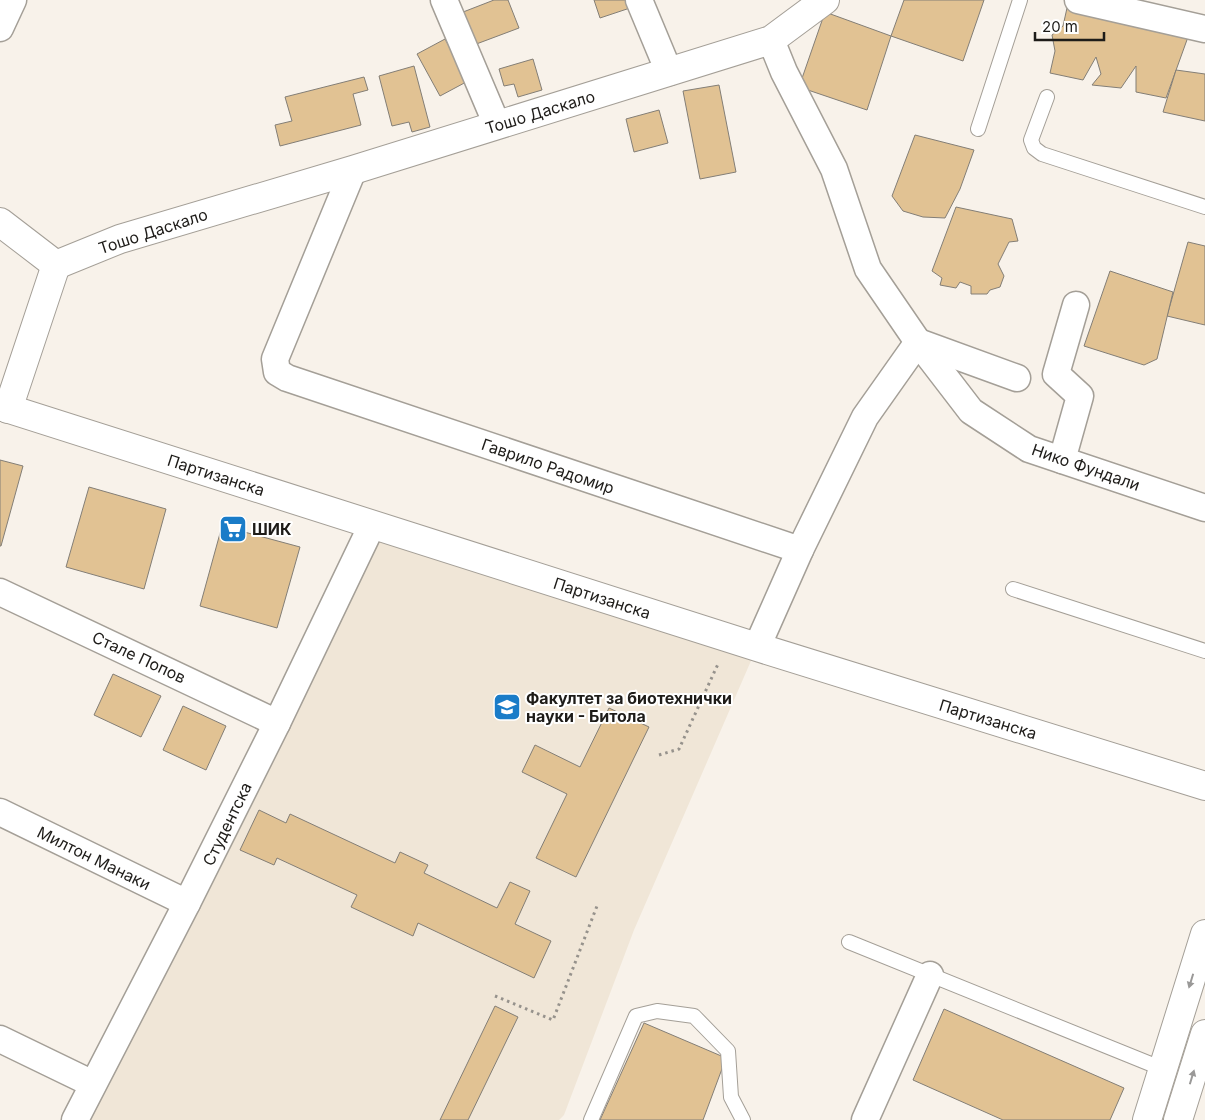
<svg xmlns="http://www.w3.org/2000/svg" width="1205" height="1120" font-family="Inter,sans-serif">
<style>
.built{fill:#f0e6d7}
.building{fill:#e1c293;stroke:#837e76}
.lines{fill:none;stroke-linecap:round;stroke-linejoin:round}
.service-casing{stroke:#a49f97;stroke-width:16}
.minor-casing{stroke:#a49f97;stroke-width:29}
.tertiary-casing{stroke:#a49f97;stroke-width:30}
.path{stroke:#96928c;stroke-width:3;stroke-dasharray:2.5 4;stroke-linecap:butt}
.service{stroke:#fff;stroke-width:14}
.minor{stroke:#fff;stroke-width:26}
.tertiary{stroke:#fff;stroke-width:28}
.oneway{fill:#9a9998}
.labels{text-anchor:middle;dominant-baseline:central;stroke-width:4;stroke-linejoin:round;paint-order:stroke}
.street-label{font-size:16px;fill:#1e1c19;stroke:#fff}
.poi-label{font-size:16px;font-weight:bold;fill:#1e1c19;stroke:#fff;text-anchor:start}
</style>
<rect width="100%" height="100%" fill="#f8f2ea"/>
<polygon class="built" points="372,525 757,647 634,930 564,1115 559,1120 75,1120"/>
<g class="building">
<polygon points="494,0 508,0 519,28 471,46 458,14"/>
<polygon points="594,0 627,0 630,8 600,18"/>
<polygon points="904,0 984,0 963,61 891,36"/>
<polygon points="1067,8 1188,37 1166,98 1136,92 1136,66 1121,88 1092,85 1101,74 1096,57 1083,80 1050,73 1055,51 1052,35 1063,26"/>
<polygon points="825,12 891,36 867,110 799,87"/>
<polygon points="445,39 468,81 440,96 417,54"/>
<polygon points="533,59 542,90 518,97 514,84 504,86 499,69"/>
<polygon points="414,66 430,127 412,132 409,122 392,126 379,76"/>
<polygon points="1176,70 1205,74 1205,121 1163,112"/>
<polygon points="364,77 368,90 353,94 361,125 280,146 275,125 292,121 285,97"/>
<polygon points="719,85 736,172 700,179 683,91"/>
<polygon points="659,110 668,143 634,152 626,119"/>
<polygon points="915,135 974,150 960,189 945,218 923,217 903,211 892,196"/>
<polygon points="956,207 1012,219 1018,241 1009,242 998,264 1004,276 1000,287 990,290 987,294 971,294 971,286 960,282 956,288 940,285 942,278 932,271"/>
<polygon points="1188,242 1205,246 1205,325 1167,316"/>
<polygon points="1110,271 1173,292 1157,359 1144,365 1084,346"/>
<polygon points="0,460 23,466 1,546 0,546"/>
<polygon points="89,487 166,509 144,589 66,567"/>
<polygon points="222,526 300,547 277,628 200,606"/>
<polygon points="113,674 161,696 141,737 94,715"/>
<polygon points="183,706 226,726 206,770 163,750"/>
<polygon points="609,708 649,727 576,877 536,858 567,794 522,772 535,745 580,767"/>
<polygon points="259,810 286,823 290,814 395,863 400,852 428,865 424,873 497,908 510,882 530,891 515,924 551,941 534,978 418,923 413,936 351,907 357,895 277,858 274,865 240,850"/>
<polygon points="495,1006 518,1017 468,1120 440,1120"/>
<polygon points="944,1009 1124,1088 1110,1120 1003,1120 913,1080"/>
<polygon points="644,1023 726,1058 703,1120 600,1120"/>
</g>
<g class="lines">
<g class="service-casing">
<g id="service">
<polyline points="1047,97 1031,140 1034,148 1042,154 1205,207"/>
<polyline points="978,129 1020,0"/>
<polyline points="1013,589 1205,651"/>
<polyline points="849,942 1163,1069"/>
<polyline points="591,1120 636,1016 657,1011 694,1016 728,1051 731,1097 743,1120"/>
</g>
</g>
<g class="minor-casing">
<g id="minor">
<polyline points="444,0 497,125"/>
<polyline points="639,0 669,72"/>
<polyline points="1078,0 1205,29"/>
<polyline points="0,28 13,0"/>
<polyline points="771,40 784,72 834,169 868,269 918,342 971,411 1029,449 1205,508"/>
<polyline points="353,170 275,359 277,372 287,378 800,550 865,417 918,342"/>
<polyline points="918,342 1017,378"/>
<polyline points="1062,460 1080,396 1056,374 1076,305"/>
<polyline points="0,592 277,723"/>
<polyline points="757,647 800,550"/>
<polyline points="0,812 187,903"/>
<polyline points="0,1039 93,1084"/>
<polyline points="75,1120 187,903 277,723 372,525"/>
<polyline points="865,1120 930,975"/>
</g>
</g>
<g class="tertiary-casing">
<g id="tertiary">
<polyline points="0,222 56,265"/>
<polyline points="56,265 120,239 353,170 771,40 825,0"/>
<polyline points="0,406 757,647 1205,786"/>
<polyline points="8,409 56,265"/>
<polyline points="1147,1120 1205,934"/>
<polyline points="1178,1120 1205,1034"/>
</g>
</g>
<g class="path">
<polyline points="659,755 679,749 718,664"/>
<polyline points="495,996 553,1020 597,906"/>
</g>
<use href="#service" class="service"/>
<use href="#minor" class="minor"/>
<use href="#tertiary" class="tertiary"/>
</g>
<defs><path id="oneway-solid" d="M-6-.8H1V-3.2L6.5 0L1 3.2V.8H-6Z" transform="scale(1.25)"/></defs>
<g class="oneway">
<use href="#oneway-solid" transform="translate(1191 981) rotate(107)"/>
<use href="#oneway-solid" transform="translate(1192 1077) rotate(-73)"/>
</g>
<defs>
<g id="supermarket-square" transform="scale(1.4375)"><rect x="-9" y="-9" width="18" height="18" rx="4" fill="#1a7cc8" stroke="#fff"/><path d="M-6-5.5h2.5l.6 2H6L4.5 2H-2.5L-4.4-4H-6ZM-1.5 3.2a1.3 1.3 0 1 0 .1 0ZM3 3.2a1.3 1.3 0 1 0 .1 0Z" fill="#fff"/></g>
<g id="university-square" transform="scale(1.4375)"><rect x="-9" y="-9" width="18" height="18" rx="4" fill="#1a7cc8" stroke="#fff"/><path d="M0-5L7-2L0 1L-7-2ZM-4 1L0 2.5L4 1V4Q0 6-4 4Z" fill="#fff"/></g>
</defs>
<g fill-rule="evenodd">
<use href="#supermarket-square" x="233" y="529"/>
<use href="#university-square" x="507" y="707"/>
</g>
<g class="labels">
<g class="street-label">
<text transform="translate(540 112) rotate(-17)">Тошо Даскало</text>
<text transform="translate(153 231) rotate(-18)">Тошо Даскало</text>
<text transform="translate(548 466) rotate(19)">Гаврило Радомир</text>
<text transform="translate(1086 467) rotate(19)">Нико Фундали</text>
<text transform="translate(216 475) rotate(18)">Партизанска</text>
<text transform="translate(602 598) rotate(18)">Партизанска</text>
<text transform="translate(139 657) rotate(25)">Стале Попов</text>
<text transform="translate(988 719) rotate(17)">Партизанска</text>
<text transform="translate(227 824) rotate(-64)">Студентска</text>
<text transform="translate(94 858) rotate(26)">Милтон Манаки</text>
</g>
<g class="poi-label">
<text x="252" y="529">ШИК</text>
<text x="526" y="698">Факултет за биотехнички<tspan x="526" dy="18">науки - Битола</tspan></text>
</g>
</g>
<path d="M1035 32v8h69v-8" fill="none" stroke="#1e1c19" stroke-width="2.5"/>
<text x="1042" y="32" font-size="15" fill="#1e1c19" stroke="#ffffff" stroke-width="4" paint-order="stroke">20 m</text>
</svg>
